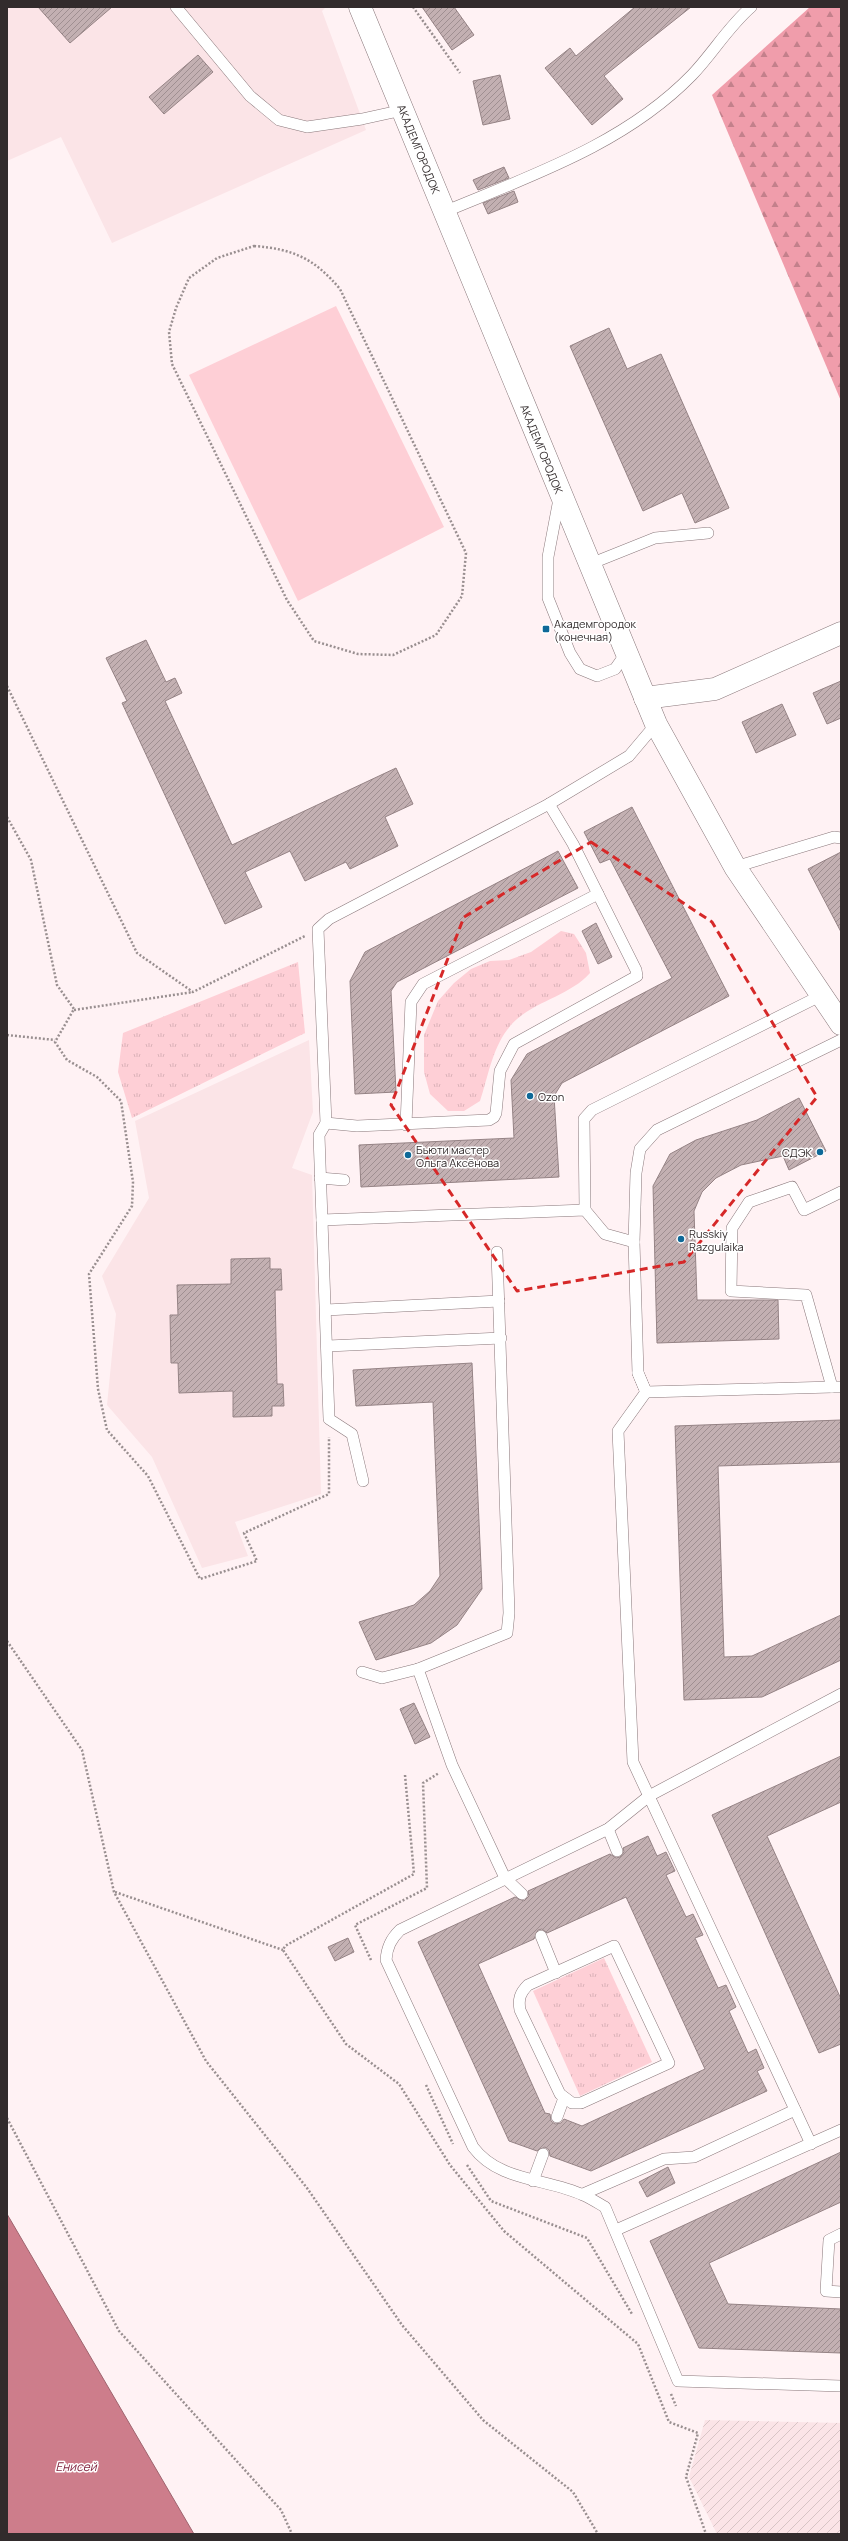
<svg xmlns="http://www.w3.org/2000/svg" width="848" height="2541" font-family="Manrope,sans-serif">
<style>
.built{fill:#fbe4e7}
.industrial{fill:url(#industrial-furrows)}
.grass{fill:#fecfd6}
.forest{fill:url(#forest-firs)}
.park{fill:url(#park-tufts)}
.water{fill:#cd7d8b;stroke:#9e646e}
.building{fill:url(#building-hatch);stroke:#958385;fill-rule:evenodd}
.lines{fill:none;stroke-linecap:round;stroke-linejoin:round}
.lane-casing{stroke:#8a787b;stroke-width:12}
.street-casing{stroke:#8a787b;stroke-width:23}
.path{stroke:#998f90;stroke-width:2.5;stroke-dasharray:2 2;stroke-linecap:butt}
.lane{stroke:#fff;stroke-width:11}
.street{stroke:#fff;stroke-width:22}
.marked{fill:none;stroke:#d62828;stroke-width:3;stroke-dasharray:8 5;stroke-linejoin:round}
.poi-dot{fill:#0e6998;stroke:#fff;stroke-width:1.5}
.labels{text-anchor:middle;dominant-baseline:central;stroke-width:3;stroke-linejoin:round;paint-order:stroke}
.street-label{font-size:11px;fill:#322b2c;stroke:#fff}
.poi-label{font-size:11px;fill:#322b2c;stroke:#fff;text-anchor:start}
.water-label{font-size:12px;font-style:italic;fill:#7e1e3a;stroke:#fff}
</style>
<defs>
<pattern id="industrial-furrows" width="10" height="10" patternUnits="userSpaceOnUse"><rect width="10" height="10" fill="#fbe4e7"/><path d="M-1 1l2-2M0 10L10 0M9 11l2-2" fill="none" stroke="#d8c4c6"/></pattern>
<pattern id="forest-firs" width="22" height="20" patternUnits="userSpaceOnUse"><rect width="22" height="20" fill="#f09dab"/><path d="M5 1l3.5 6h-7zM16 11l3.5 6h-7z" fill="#c3808b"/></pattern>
<pattern id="park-tufts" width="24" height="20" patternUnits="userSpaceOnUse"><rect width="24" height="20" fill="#fecfd6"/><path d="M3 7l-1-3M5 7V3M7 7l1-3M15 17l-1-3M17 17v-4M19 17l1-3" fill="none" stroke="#dab2b8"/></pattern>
<pattern id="building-hatch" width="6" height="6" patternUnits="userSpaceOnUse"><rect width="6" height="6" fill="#c3b0b2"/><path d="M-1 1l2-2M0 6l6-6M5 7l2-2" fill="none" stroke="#9f8f91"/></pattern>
</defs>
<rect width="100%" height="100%" fill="#fff2f4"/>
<g class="built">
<polygon points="7,7 326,7 322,11 366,130 112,243 61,137 7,161"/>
<polygon points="309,1040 313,1112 292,1168 312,1175 321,1494 235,1522 248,1556 202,1568 152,1457 107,1405 116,1314 102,1276 149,1198 135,1121"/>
</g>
<polygon class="industrial" points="705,2420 841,2423 841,2534 717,2534 689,2477"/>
<polygon class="grass" points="336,306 444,527 298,601 189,375"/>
<polygon class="forest" points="810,7 841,7 841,401 712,95"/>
<g class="park">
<path d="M561 931 574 934 586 953 590 973C568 998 527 1002 507 1030 492 1050 488 1077 480 1101L464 1111H448L430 1094 424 1072V1035L438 1001 454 983 471 969 490 961 509 960 531 952Z"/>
<polygon points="298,962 305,1033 132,1118 118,1072 123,1033"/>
<polygon points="604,1958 652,2062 580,2096 533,1991"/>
</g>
<polygon class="water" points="7,2214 194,2534 7,2534"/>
<g class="building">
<polygon points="38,7 112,7 70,43"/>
<polygon points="422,7 454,7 474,35 452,50"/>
<polygon points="635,7 691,7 604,76 623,99 592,125 545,68 570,48 576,56"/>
<polygon points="198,55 213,72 164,114 149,97"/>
<polygon points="500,75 510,119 483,125 473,81"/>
<polygon points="504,167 509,178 478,190 473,180"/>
<polygon points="514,191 518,202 488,214 483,203"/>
<polygon points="609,328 627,369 661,354 729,508 695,523 682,493 643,511 570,346"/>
<polygon points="146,640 166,682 175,678 182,693 165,701 232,845 396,768 413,804 385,817 398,846 350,869 346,862 305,881 290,851 245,872 262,907 225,924 122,703 127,701 106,658"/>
<polygon points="841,681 841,718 827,724 813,693"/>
<polygon points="782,704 796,735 756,753 742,722"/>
<polygon points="632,807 729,996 562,1083 554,1096 559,1177 361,1187 359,1145 514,1138 511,1080 527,1054 672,978 610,859 600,863 584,832"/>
<polygon points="558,851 578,888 397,982 391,991 396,1092 355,1094 350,981 365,952"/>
<polygon points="841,852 841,932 808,869"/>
<polygon points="596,923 612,957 598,964 582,931"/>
<polygon points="799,1098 826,1151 789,1170 783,1156 741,1165 716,1178 702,1192 694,1211 697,1300 778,1300 779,1339 657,1343 653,1186 670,1154 696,1140 757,1120"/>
<polygon points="270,1258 270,1269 281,1269 282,1290 275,1290 277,1384 283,1384 284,1406 272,1406 272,1416 233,1417 233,1391 179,1393 178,1363 171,1363 170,1315 178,1315 177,1285 231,1284 231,1259"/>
<polygon points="472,1363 482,1589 457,1625 431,1643 376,1660 359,1622 414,1605 430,1591 440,1576 433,1402 356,1406 353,1370"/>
<polygon points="841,1420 841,1462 718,1466 724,1657 752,1656 841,1615 841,1660 762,1697 684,1700 675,1426"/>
<polygon points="414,1703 430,1737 415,1744 400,1709"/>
<polygon points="841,1756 841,1802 767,1836 841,1999 841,2044 819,2053 712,1815"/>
<path d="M648 1836 657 1856 666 1852 675 1871 666 1875 686 1917 693 1914 703 1935 695 1938 718 1988 726 1985 736 2007 729 2011 748 2053 756 2049 764 2068 757 2071 767 2091 591 2171 550 2156 549 2150 545 2147 537 2151 509 2141 418 1942 515 1897 524 1901 529 1896 528 1891 610 1854 616 1858 620 1857 624 1852 623 1848ZM626 1897 705 2069 582 2126 564 2119 561 2123 555 2124 551 2121 550 2114 545 2113 478 1964 534 1939 538 1930 542 1929 547 1933Z"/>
<polygon points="348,1938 354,1952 335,1961 328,1947"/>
<polygon points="841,2152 841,2202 709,2263 728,2304 841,2309 841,2353 699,2348 650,2241"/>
<polygon points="668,2167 675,2183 647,2197 639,2182"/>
</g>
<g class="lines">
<g class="lane-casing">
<g id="lane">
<polyline points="176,7 250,96 279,120 307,127 362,119 403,110"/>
<path d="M444 212C530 176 625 144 692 75 713 53 728 27 751 7"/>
<polyline points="559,499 548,557 548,598 570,653 580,669 597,676 615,669 627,652"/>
<polyline points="590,564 655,538 708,533"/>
<polyline points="735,867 834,837 841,838"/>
<polyline points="326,1123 357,1126 489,1120 494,1117 496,1113 500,1071 514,1044 637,976 636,970 573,844 549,804"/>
<polyline points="406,1125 411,1002 423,984 598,894"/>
<polyline points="320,1178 344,1180"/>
<polyline points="841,1192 804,1210 792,1187 749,1202 732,1228 731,1291 806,1295 832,1387 841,1387"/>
<polyline points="585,1210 584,1119 592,1110 822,995"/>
<polyline points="322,1220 585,1210 605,1234 634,1242 636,1173 640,1149 657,1130 841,1040"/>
<polyline points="634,1242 638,1373 646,1392 832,1387"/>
<polyline points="497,1252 509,1613 507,1633 418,1669 452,1765 505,1878 522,1894"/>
<polyline points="326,1310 499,1301"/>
<polyline points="328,1346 501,1338"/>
<polyline points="638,1373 646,1392 618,1431 633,1762 811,2144"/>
<polyline points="363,1481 352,1434 329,1419 319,1135 326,1123 318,929 329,919 549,804 629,756 656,724"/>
<polyline points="362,1672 382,1678 418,1669"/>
<path d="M841 1694 649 1796 608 1829 400 1930C391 1939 387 1947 386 1960L473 2147C499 2182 547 2178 583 2195 590 2198 598 2203 605 2207L678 2381 841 2386"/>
<polyline points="608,1829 617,1851"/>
<polyline points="541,1936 556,1973"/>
<path d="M614 1946 669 2063 581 2103H572L560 2094 520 2010C518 1999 520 1993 528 1985Z"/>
<polyline points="557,2117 564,2098"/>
<polyline points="533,2181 543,2154"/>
<polyline points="583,2194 664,2159 694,2157 795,2110"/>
<polyline points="616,2230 841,2130"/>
<polyline points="841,2234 829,2240 826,2291 841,2292"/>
</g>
</g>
<g class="street-casing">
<g id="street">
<polyline points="360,7 656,724 735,867 841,1024"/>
<polyline points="645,698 715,689 841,633"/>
</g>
</g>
<g class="path">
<polyline points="413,7 460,73"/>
<path d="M254 246C293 249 314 258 340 289L466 553 462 596 436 635 393 655 358 654 314 641 287 600 172 364 169 332 176 308 189 278 217 258Z"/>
<polyline points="7,686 137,953 193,992 305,936"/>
<polyline points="7,817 31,860 57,985 74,1009 55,1042 67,1060 97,1077 121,1101 133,1182 132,1206 89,1274 98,1389 107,1430 148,1476 200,1579 257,1561 244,1533 329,1494 329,1437"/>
<polyline points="74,1010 193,992"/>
<polyline points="7,1035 55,1040"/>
<polyline points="7,1641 82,1750 114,1892 206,2061 307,2188 402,2325 483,2420 573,2492 598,2534"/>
<polyline points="405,1775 414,1874 285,1946 283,1950 346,2044 399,2084 450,2165 504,2231 638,2344 669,2422 698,2433 686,2477 706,2534"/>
<polyline points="115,1892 283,1950"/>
<polyline points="371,1960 355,1925 427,1888 423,1783 439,1773"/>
<polyline points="426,2085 453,2144"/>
<polyline points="7,2118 119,2331 281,2510 292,2534"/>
<polyline points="467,2165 491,2201 587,2238 632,2314"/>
<polyline points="671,2394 676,2406"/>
</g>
<use href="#lane" class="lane"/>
<use href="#street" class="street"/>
</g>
<path class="marked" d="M591 842 712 922 817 1097 684 1262 517 1291 391 1105 464 917Z"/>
<g class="poi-dot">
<rect x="542" y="625" width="8" height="8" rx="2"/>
<circle cx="530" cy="1096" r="4"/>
<circle cx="820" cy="1152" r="4"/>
<circle cx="408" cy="1155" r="4"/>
<circle cx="681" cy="1239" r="4"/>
</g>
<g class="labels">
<g class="street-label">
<text transform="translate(419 149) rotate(68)">АКАДЕМГОРОДОК</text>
<text transform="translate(542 449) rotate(68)">АКАДЕМГОРОДОК</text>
</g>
<g class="poi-label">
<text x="554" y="623">Академгородок<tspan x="554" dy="13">(конечная)</tspan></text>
<text x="538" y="1096">Ozon</text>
<text x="416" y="1149">Бьюти мастер<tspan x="416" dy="13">Oльга Аксёнова</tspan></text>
<text x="812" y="1152" text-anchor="end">СДЭК</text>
<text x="689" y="1233">Russkiy<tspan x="689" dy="13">Razgulaika</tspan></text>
</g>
<g class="water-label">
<text x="76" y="2466">Енисей</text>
</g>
</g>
<rect width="848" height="2541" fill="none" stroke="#322b2c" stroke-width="16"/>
</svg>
